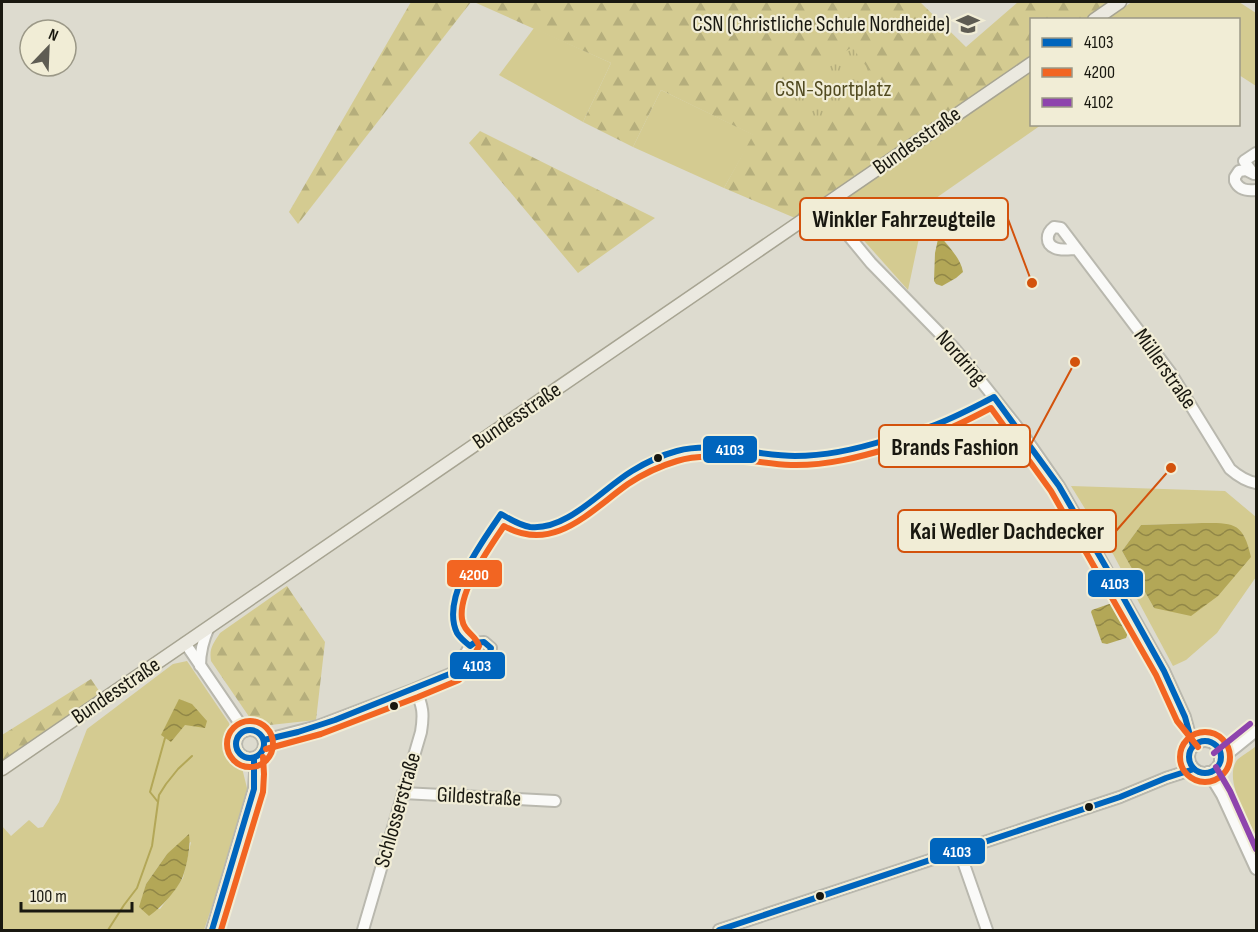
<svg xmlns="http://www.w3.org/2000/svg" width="1258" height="932" font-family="'Sofia Sans Condensed',sans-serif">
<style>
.grass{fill:#d4cb91;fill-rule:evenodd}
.forest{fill:url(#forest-firs)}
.park{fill:url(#park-tufts)}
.water{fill:url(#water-waves)}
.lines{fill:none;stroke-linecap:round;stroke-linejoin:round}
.stream{stroke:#b3a757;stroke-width:2}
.minor-casing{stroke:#b9b8ae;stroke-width:14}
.major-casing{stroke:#a7a492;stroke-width:15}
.minor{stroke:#fafaf8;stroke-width:10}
.major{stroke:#ebe9e0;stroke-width:12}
.bus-1-casing{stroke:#f1edd6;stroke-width:10}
.bus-2-casing{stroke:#f1edd6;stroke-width:10}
.bus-3-casing{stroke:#f1edd6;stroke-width:10}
.bus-1{stroke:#0065bd;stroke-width:6}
.bus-2{stroke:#f26522;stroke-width:6}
.bus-3{stroke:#8e44ad;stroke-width:6}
.bus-dot{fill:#191810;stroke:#f1edd6;stroke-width:2}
.labels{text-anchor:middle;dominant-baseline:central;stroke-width:4.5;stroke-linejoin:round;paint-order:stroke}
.poi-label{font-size:22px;fill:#191810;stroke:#f1edd6;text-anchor:end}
.park-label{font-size:22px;fill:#514a20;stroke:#f1edd6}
.street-label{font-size:22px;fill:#191810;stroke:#f1edd6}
.leader{fill:none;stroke:#d3520c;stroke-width:2}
.callout-dot{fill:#d3520c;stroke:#f1edd6;stroke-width:2}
.callout{fill:#f1edd6;stroke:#d3520c;stroke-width:2}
.callout-label{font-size:24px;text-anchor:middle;font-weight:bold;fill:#191810}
.line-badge{stroke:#f1edd6;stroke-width:2}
.badge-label{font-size:16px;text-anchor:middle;font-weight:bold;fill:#fff}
</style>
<defs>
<pattern id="forest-firs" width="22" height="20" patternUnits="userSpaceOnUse" patternTransform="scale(1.5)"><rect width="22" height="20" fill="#d4cb91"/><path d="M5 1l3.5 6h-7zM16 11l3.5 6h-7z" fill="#b5ae7c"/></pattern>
<pattern id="park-tufts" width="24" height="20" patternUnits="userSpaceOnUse" patternTransform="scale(1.5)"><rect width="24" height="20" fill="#d4cb91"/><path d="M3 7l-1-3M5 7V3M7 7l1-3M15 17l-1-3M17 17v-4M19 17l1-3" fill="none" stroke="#b5ae7c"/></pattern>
<pattern id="water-waves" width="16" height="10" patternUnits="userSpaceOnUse" patternTransform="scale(1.5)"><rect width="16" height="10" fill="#b3a757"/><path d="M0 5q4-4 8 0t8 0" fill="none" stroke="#918747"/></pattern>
</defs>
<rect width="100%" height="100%" fill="#dddbcf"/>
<g class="grass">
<polygon points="1132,2 1239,2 1256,13 1256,86 1239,75 1238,20 1106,19"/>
<polygon points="534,28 611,63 583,122 499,75"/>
<polygon points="1031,71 1032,124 1041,125 926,205 908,290 850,225 843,210 847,198"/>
<polygon points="661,90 754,135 724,188 633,147"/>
<path d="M1071 486 1225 491 1256 517V577L1217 633 1186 660 1173 666 1113 554ZM1202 523 1154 608 1122 551 1141 525Z"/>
<path d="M187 661 229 723 231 730 229 749 232 756 242 768 248 792 240 823 204 930H2V826L11 836 29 820 38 828 43 827 59 802 87 729 173 664ZM191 842 183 878 160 909 140 907 146 884 167 854Z"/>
<path d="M1256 746V836C1248 818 1223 780 1237 760 1242 755 1251 751 1256 746Z"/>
</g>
<g class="forest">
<polygon points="411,2 471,2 298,224 289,212"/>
<polygon points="474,2 920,2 966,47 1018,2 1120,2 1094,19 1032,20 1031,63 802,221 724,188 753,135 661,90 633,147 583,122 611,63"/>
<polygon points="480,131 655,218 578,273 469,143"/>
<path d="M287 586 325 642 316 720 261 726 252 721 211 661C209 648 213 644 220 633Z"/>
<polygon points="91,679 104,698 2,769 2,735"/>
</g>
<polygon class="park" points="852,47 880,85 812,131 785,93"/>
<g class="water">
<path d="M941 237C949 247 961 259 963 272L956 278 942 286 936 284 934 281 935 253 938 239Z"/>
<path d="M1202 523C1234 523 1243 522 1251 557L1218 596 1191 616 1154 608 1122 551 1141 525Z"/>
<polygon points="1109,604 1113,604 1128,633 1126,638 1107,644 1102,643 1091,612 1092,610"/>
<polygon points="179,699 192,704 207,721 205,728 185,725 171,742 161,735"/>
<path d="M189 834C191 845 187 865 183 876 179 888 160 909 149 916L139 907 146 884 167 854Z"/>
</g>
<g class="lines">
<g class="stream">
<polyline points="158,802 150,792 165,738"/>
<polyline points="108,930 124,905 137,888 152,846 159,795 166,784 178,769 192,756"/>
</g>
<g class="minor-casing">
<g id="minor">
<polyline points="1253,173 1244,161 1256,153"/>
<path d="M1254 174 1246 170 1239 171 1235 177V181C1239 190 1247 191 1256 190"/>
<polyline points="824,206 871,263 954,348 969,366 1022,433 1059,486 1164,671 1185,717 1193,746"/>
<polyline points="802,221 822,222 841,229"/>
<path d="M1077 249C1070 249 1061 251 1055 248 1045 244 1046 233 1054 227L1061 228 1170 372 1230 469C1238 476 1245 481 1256 483"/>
<polyline points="185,643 245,731"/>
<path d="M200 666C200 652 203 640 209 627"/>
<circle cx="250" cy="744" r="14"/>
<polyline points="264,740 318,726 415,689 455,672 467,670 482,664 489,657 491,648 484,642 474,643 470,646 455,672"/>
<circle cx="1205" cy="757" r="16"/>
<polyline points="1220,760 1256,731"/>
<polyline points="1208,772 1222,795 1256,869"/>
<polyline points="403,793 555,801"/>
<polyline points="959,850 987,930"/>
<polyline points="212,930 254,789 255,773 254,758"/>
<path d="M363 930 421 732C424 714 423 706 415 689"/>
<polyline points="719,930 1120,797 1166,778 1194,769"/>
</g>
</g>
<g class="major-casing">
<g id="major">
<polyline points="1094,20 1120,2"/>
<polyline points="2,769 1032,63"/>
</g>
</g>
<use href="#minor" class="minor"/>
<use href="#major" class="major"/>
<g class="bus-1-casing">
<g id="bus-1">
<circle cx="250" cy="744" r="14"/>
<path d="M264 740 298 732 335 720 452 673 479 665 488 659 491 648 484 642 474 643 470 646C465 642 460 638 457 633 440 598 482 542 501 514 510 519 519 525 530 527 567 531 602 489 632 471 645 463 662 455 677 451 715 441 757 456 795 456 827 456 858 449 889 439 903 435 918 432 932 426 954 418 974 407 994 397L1059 486 1114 581 1164 671 1185 717 1193 746"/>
<circle cx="1205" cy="757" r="16"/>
<polyline points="212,930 254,789 254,758"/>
<polyline points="719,930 1120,797 1166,778 1194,769"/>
</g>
</g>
<g class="bus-2-casing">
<g id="bus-2">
<circle cx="250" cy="744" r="23"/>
<circle cx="1205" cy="757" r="25"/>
<path d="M266 749 321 734 418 697 459 680 463 676 479 646C476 635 464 633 462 619 458 592 489 548 504 526 554 554 590 511 628 484 643 474 660 466 677 461 713 450 754 464 791 465 826 466 860 457 894 447 907 443 920 440 933 435 953 428 972 418 991 408L1051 491 1156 675 1177 721 1198 747"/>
<polyline points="221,930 263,792 264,774 263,757"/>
</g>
</g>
<g class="bus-3-casing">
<g id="bus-3">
<polyline points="1214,753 1250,724"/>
<polyline points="1216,767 1230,791 1256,849"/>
</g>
</g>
<use href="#bus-1" class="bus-1"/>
<use href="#bus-2" class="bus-2"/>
<use href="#bus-3" class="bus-3"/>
</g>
<defs>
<g id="school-bare" transform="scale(1.8)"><path d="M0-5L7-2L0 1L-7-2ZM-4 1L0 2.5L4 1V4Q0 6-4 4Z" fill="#5e5c53" stroke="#f1edd6" stroke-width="2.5" paint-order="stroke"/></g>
</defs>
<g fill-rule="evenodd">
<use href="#school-bare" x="968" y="24"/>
</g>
<g class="bus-dot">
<circle cx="658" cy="458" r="5"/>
<circle cx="394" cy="706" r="5"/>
<circle cx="1089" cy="807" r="5"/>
<circle cx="820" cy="896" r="5"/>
</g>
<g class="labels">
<g class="poi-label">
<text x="950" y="24">CSN (Christliche Schule Nordheide)</text>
</g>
<g class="park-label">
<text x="833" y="89">CSN-Sportplatz</text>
</g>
<g class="street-label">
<text transform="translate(917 141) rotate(-35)">Bundesstraße</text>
<text transform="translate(961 358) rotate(49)">Nordring</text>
<text transform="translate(1165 369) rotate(55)">Müllerstraße</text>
<text transform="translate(517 416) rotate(-34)">Bundesstraße</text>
<text transform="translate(116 691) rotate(-34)">Bundesstraße</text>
<text transform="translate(479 797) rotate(3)">Gildestraße</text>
<text transform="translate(398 810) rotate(-74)">Schlosserstraße</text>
</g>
</g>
<path class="leader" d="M1032 283L1008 219M1075 362L1030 446M1171 468L1116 531"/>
<g class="callout-dot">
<circle cx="1032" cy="283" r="6"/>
<circle cx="1075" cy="362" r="6"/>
<circle cx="1171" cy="468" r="6"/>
</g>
<g class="callout">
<rect x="800" y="198" width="208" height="42" rx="6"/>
<rect x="879" y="425" width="151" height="42" rx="6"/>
<rect x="898" y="510" width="218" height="42" rx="6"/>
</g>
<g class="callout-label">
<text x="904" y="227">Winkler Fahrzeugteile</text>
<text x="955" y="455">Brands Fashion</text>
<text x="1007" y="539">Kai Wedler Dachdecker</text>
</g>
<g class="line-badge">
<rect x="702" y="435" width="56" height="29" rx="6" fill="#0065bd"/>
<rect x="446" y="559" width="57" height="29" rx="6" fill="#f26522"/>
<rect x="1087" y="569" width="57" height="29" rx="6" fill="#0065bd"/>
<rect x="449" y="651" width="57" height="29" rx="6" fill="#0065bd"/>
<rect x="929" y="837" width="57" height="28" rx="6" fill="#0065bd"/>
</g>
<g class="badge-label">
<text x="730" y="455">4103</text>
<text x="474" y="580">4200</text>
<text x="1115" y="589">4103</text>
<text x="477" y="671">4103</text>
<text x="957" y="857">4103</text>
</g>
<rect width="1258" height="932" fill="none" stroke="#191810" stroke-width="6"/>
<rect x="1030" y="18" width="210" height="108" fill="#f1edd6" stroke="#9b9887" stroke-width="1.5"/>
<rect x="1042" y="38" width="30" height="9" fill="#0065bd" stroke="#9b9887" stroke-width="1.5"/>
<text x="1084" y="48" font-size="18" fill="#191810">4103</text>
<rect x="1042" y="68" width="30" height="9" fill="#f26522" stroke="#9b9887" stroke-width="1.5"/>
<text x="1084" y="78" font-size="18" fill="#191810">4200</text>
<rect x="1042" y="98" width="30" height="9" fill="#8e44ad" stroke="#9b9887" stroke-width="1.5"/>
<text x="1084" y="108" font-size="18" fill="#191810">4102</text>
<g transform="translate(48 48) rotate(23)"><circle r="28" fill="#f1edd6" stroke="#9b9887" stroke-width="1.5"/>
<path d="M0-4.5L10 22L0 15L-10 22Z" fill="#5e5c53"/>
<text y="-9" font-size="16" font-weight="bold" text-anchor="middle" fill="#191810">N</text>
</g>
<path d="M21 902v9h111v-9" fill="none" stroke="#191810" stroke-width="3"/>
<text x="30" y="902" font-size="18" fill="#191810" stroke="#f1edd6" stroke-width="4.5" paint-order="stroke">100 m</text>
</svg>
